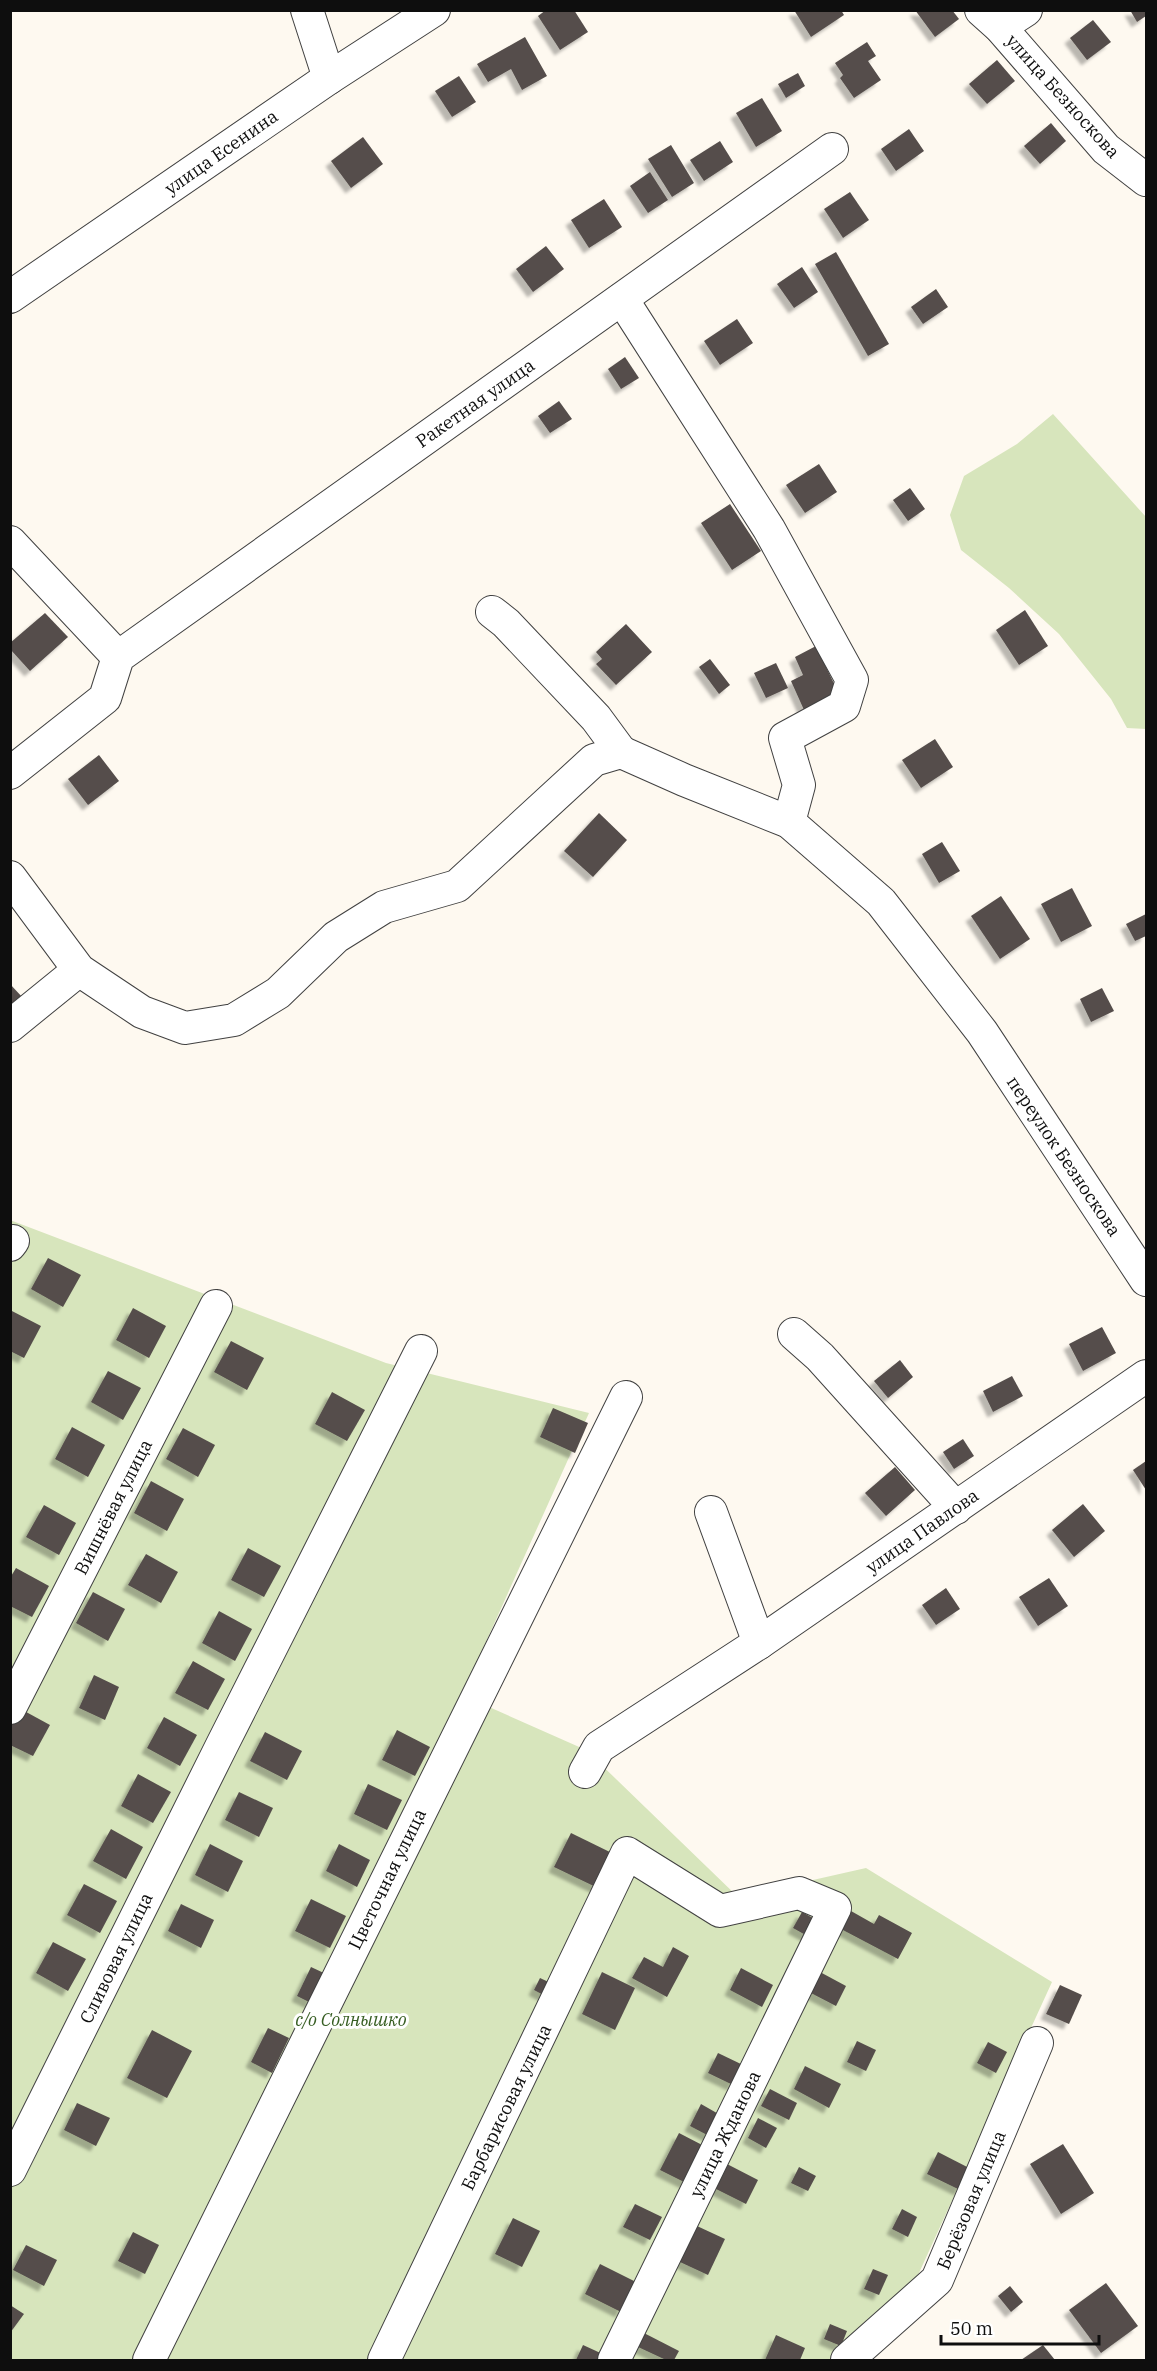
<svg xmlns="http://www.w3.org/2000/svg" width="1157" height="2371" font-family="'IBM Plex Serif',serif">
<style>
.green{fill:#d7e5bc}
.building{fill:#554e4b;filter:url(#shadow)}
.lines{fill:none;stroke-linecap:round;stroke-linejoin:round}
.minor-casing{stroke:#414141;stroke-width:34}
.minor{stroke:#fff;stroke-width:32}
.labels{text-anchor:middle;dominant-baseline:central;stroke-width:6;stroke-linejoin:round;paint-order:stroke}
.street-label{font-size:18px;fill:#0e0e0e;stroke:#fff}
.park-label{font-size:18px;font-style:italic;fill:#385f24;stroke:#fff}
</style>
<defs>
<filter id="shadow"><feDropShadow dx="-5.5" dy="5.5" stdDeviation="1.5" flood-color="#0004"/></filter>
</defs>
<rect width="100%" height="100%" fill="#fef9f0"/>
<g class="green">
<polygon points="1053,414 1146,517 1146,729 1127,728 1111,699 1059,634 1009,588 961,550 950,515 964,476 1017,444"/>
<polygon points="10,1220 386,1363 589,1413 462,1695 586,1750 738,1897 866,1868 1052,1982 908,2297 835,2360 11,2360"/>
</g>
<g class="building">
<polygon points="546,10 574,10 588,32 560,50 538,16"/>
<polygon points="794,10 841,10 844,15 811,37"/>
<polygon points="915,10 952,10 959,19 935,37"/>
<polygon points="1130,10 1146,10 1146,16 1137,22"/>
<polygon points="1093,20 1111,42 1087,60 1070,38"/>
<polygon points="525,37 547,76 522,90 511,69 488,82 477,64"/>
<polygon points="867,42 876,56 868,61 881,80 854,98 840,78 843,75 835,63"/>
<polygon points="997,60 1015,81 987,104 969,84"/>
<polygon points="798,73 805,86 786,98 778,84"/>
<polygon points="459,76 476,102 452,117 435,91"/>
<polygon points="762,98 782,131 756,147 736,113"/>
<polygon points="1051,123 1066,141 1040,164 1024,146"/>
<polygon points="909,129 924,151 896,171 881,149"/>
<polygon points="363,137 383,164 351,188 331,161"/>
<polygon points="720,141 733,162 704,181 690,160"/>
<polygon points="671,145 694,183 672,197 648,159"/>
<polygon points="650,172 668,200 648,213 630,186"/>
<polygon points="850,192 869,220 843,238 824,209"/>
<polygon points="604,199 622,227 589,248 571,220"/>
<polygon points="546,246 564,269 533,292 516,269"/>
<polygon points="836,252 889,344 868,356 815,264"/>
<polygon points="802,267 818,292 794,308 777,284"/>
<polygon points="936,289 948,307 923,324 911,307"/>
<polygon points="737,319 753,343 720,365 704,341"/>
<polygon points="625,357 639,378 621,389 608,369"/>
<polygon points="559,401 572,419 550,433 538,416"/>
<polygon points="819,464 837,492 805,513 786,485"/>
<polygon points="910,488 925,509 908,521 893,500"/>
<polygon points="730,504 761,551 732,570 701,523"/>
<polygon points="1025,610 1048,646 1019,665 996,630"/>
<polygon points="45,613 68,637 30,671 10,649 10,643"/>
<polygon points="626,624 652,652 616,685 596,664 602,659 596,652"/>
<polygon points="816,646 839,694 804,710 791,681 803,675 795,657"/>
<polygon points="710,659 730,685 719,694 699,667"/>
<polygon points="776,663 788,688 766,698 754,673"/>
<polygon points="935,739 953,767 921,788 902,760"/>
<polygon points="99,755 119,781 88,805 68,779"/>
<polygon points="599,813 627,840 593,877 564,851"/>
<polygon points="942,842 960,871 939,883 922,854"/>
<polygon points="1072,888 1092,926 1061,942 1041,904"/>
<polygon points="1001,896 1030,939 1000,959 971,916"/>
<polygon points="1146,914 1146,936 1135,941 1126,924"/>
<polygon points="10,984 23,998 10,1009"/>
<polygon points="1102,988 1114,1011 1091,1022 1080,999"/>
<polygon points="48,1258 81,1275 63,1307 31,1289"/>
<polygon points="133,1308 166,1326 149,1358 116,1340"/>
<polygon points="10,1310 41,1326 24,1358 10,1351"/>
<polygon points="1102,1327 1116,1353 1083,1371 1069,1344"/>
<polygon points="231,1341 264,1358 247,1390 214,1372"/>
<polygon points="900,1360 913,1377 888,1398 874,1381"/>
<polygon points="108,1371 141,1388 123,1420 91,1402"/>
<polygon points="1012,1376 1023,1396 993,1412 983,1391"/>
<polygon points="332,1392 365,1410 347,1441 315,1424"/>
<polygon points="553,1408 588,1423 575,1453 540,1437"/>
<polygon points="72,1427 105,1445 88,1477 55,1459"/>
<polygon points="183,1428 215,1445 198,1477 166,1459"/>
<polygon points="963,1439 974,1456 954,1469 943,1452"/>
<polygon points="1146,1461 1146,1490 1133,1470"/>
<polygon points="895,1467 915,1490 886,1516 865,1493"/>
<polygon points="151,1481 184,1499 167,1531 134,1513"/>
<polygon points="1083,1504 1105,1531 1074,1557 1052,1530"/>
<polygon points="44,1505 76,1523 59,1555 26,1537"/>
<polygon points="248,1548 281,1566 264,1597 231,1580"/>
<polygon points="146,1554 178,1572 161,1603 128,1585"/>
<polygon points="16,1568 49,1586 32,1617 10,1606 10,1578"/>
<polygon points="1049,1578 1068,1606 1038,1626 1019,1597"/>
<polygon points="946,1588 960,1609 936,1625 922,1605"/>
<polygon points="93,1592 125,1609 108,1641 76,1623"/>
<polygon points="219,1611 252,1629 235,1661 202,1643"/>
<polygon points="193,1661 225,1679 208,1710 175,1693"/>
<polygon points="94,1675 119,1687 105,1720 79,1708"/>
<polygon points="17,1707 50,1725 33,1756 10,1745 10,1719"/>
<polygon points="164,1717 197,1735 180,1766 147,1748"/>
<polygon points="397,1730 430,1747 415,1776 382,1760"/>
<polygon points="265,1732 302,1751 287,1780 250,1761"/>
<polygon points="138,1774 171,1792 153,1823 121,1806"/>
<polygon points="368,1784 402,1800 387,1830 354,1814"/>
<polygon points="239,1792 273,1808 259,1837 225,1820"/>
<polygon points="111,1829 143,1847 126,1879 93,1861"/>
<polygon points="571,1833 618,1856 602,1890 554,1867"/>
<polygon points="210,1844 243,1861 228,1892 195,1875"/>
<polygon points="339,1844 370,1860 357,1887 326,1871"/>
<polygon points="84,1884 117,1901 100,1933 67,1915"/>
<polygon points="311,1899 346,1916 330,1948 295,1931"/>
<polygon points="181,1904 214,1920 201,1948 168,1931"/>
<polygon points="851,1911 874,1924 879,1915 912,1933 898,1959 841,1929"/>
<polygon points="802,1912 820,1922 811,1938 793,1928"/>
<polygon points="53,1942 86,1959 68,1991 36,1973"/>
<polygon points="673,1947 689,1956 667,1997 632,1978 644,1957 663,1967"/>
<polygon points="311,1967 326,1974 311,2003 297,1996"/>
<polygon points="741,1968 773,1985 762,2007 730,1990"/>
<polygon points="602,1972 635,1988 615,2030 582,2014"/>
<polygon points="820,1972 846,1986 836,2006 809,1992"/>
<polygon points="540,1978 555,1985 549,1998 534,1990"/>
<polygon points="1060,1985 1082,1995 1069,2024 1046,2014"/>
<polygon points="268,2028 289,2038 272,2073 251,2062"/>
<polygon points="152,2030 192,2051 167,2098 127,2078"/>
<polygon points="857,2041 876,2050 866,2071 847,2062"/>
<polygon points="988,2042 1007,2052 996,2073 977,2063"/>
<polygon points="718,2053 743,2065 733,2085 708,2073"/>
<polygon points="805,2066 841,2084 829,2108 794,2089"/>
<polygon points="770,2089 797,2103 789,2120 761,2106"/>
<polygon points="77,2103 110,2118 96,2146 64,2130"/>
<polygon points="701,2104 722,2116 711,2137 690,2126"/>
<polygon points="758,2118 777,2128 766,2148 748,2138"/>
<polygon points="679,2133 706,2147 688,2184 660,2170"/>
<polygon points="1063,2144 1094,2193 1061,2214 1030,2164"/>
<polygon points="938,2152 971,2169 960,2190 927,2174"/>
<polygon points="727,2164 758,2180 746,2204 714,2188"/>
<polygon points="799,2167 816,2176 808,2191 791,2183"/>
<polygon points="635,2204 662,2217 650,2240 623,2227"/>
<polygon points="902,2209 917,2217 908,2237 892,2229"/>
<polygon points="513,2218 540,2231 522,2267 495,2254"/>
<polygon points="697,2226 725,2239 708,2275 680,2262"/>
<polygon points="133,2232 159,2245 145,2274 118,2261"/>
<polygon points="26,2245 57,2260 44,2286 13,2270"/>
<polygon points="600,2264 636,2282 621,2312 585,2294"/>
<polygon points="873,2269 888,2275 879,2295 864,2289"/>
<polygon points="1106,2283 1138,2326 1101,2353 1069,2310"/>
<polygon points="1010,2286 1023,2302 1011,2312 998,2296"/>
<polygon points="10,2305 24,2314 10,2333"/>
<polygon points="830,2324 847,2331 841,2346 824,2339"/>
<polygon points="642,2332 679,2351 674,2360 666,2360 636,2346"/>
<polygon points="776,2335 805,2348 800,2360 765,2360"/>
<polygon points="583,2345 607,2356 605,2360 576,2360"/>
<polygon points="1043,2345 1055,2360 1021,2360"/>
</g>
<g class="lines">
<g class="minor-casing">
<g id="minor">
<polyline points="307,10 329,78"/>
<polyline points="981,10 1000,27 1106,149 1146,180"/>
<polyline points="1000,27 1026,10"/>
<polyline points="10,297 329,78 434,10"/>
<polyline points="622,299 769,529 852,680 844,706 785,738 799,785 789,822"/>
<polyline points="10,542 118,657"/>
<polyline points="492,612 506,623 596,718 621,752"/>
<polyline points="10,773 105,698 118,657 832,149"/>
<polyline points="10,877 79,970 142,1012 185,1028 234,1020 278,993 336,937 384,907 457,886 594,760 621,752 684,780 789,822 881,902 982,1032 1146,1280"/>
<polyline points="10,1026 79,970"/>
<polyline points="10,1245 13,1241"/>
<polyline points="794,1334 820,1357 956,1508"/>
<polyline points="711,1512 759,1643"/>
<polyline points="10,1708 216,1306"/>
<polyline points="585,1772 599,1747 759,1643 1146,1376"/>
<polyline points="10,2170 222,1745 421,1351"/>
<polyline points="149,2360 626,1397"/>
<polyline points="384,2360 627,1853 720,1911 799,1893 835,1908 614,2360"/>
<polyline points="847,2360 937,2280 1037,2043"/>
</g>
</g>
<use href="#minor" class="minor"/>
</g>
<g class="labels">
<g class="street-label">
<text transform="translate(1063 96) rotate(48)">улица Безноскова</text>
<text transform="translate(221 152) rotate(-35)">улица Есенина</text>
<text transform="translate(475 403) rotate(-35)">Ракетная улица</text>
<text transform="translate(1064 1156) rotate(56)">переулок Безноскова</text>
<text transform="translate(113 1507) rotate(-63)">Вишнёвая улица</text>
<text transform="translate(922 1531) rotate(-35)">улица Павлова</text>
<text transform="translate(387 1879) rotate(-64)">Цветочная улица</text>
<text transform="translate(116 1958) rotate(-64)">Сливовая улица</text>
<text transform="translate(506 2107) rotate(-64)">Барбарисовая улица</text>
<text transform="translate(725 2134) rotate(-64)">улица Жданова</text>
<text transform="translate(971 2200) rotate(-67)">Берёзовая улица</text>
</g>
<g class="park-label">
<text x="351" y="2019">с/о Солнышко</text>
</g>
</g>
<rect width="1157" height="2371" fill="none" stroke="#0e0e0e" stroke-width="24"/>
<path d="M941 2335v9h158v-9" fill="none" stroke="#0e0e0e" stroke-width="3"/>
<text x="950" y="2335" font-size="18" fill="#0e0e0e" stroke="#ffffff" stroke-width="4.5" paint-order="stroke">50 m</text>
</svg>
